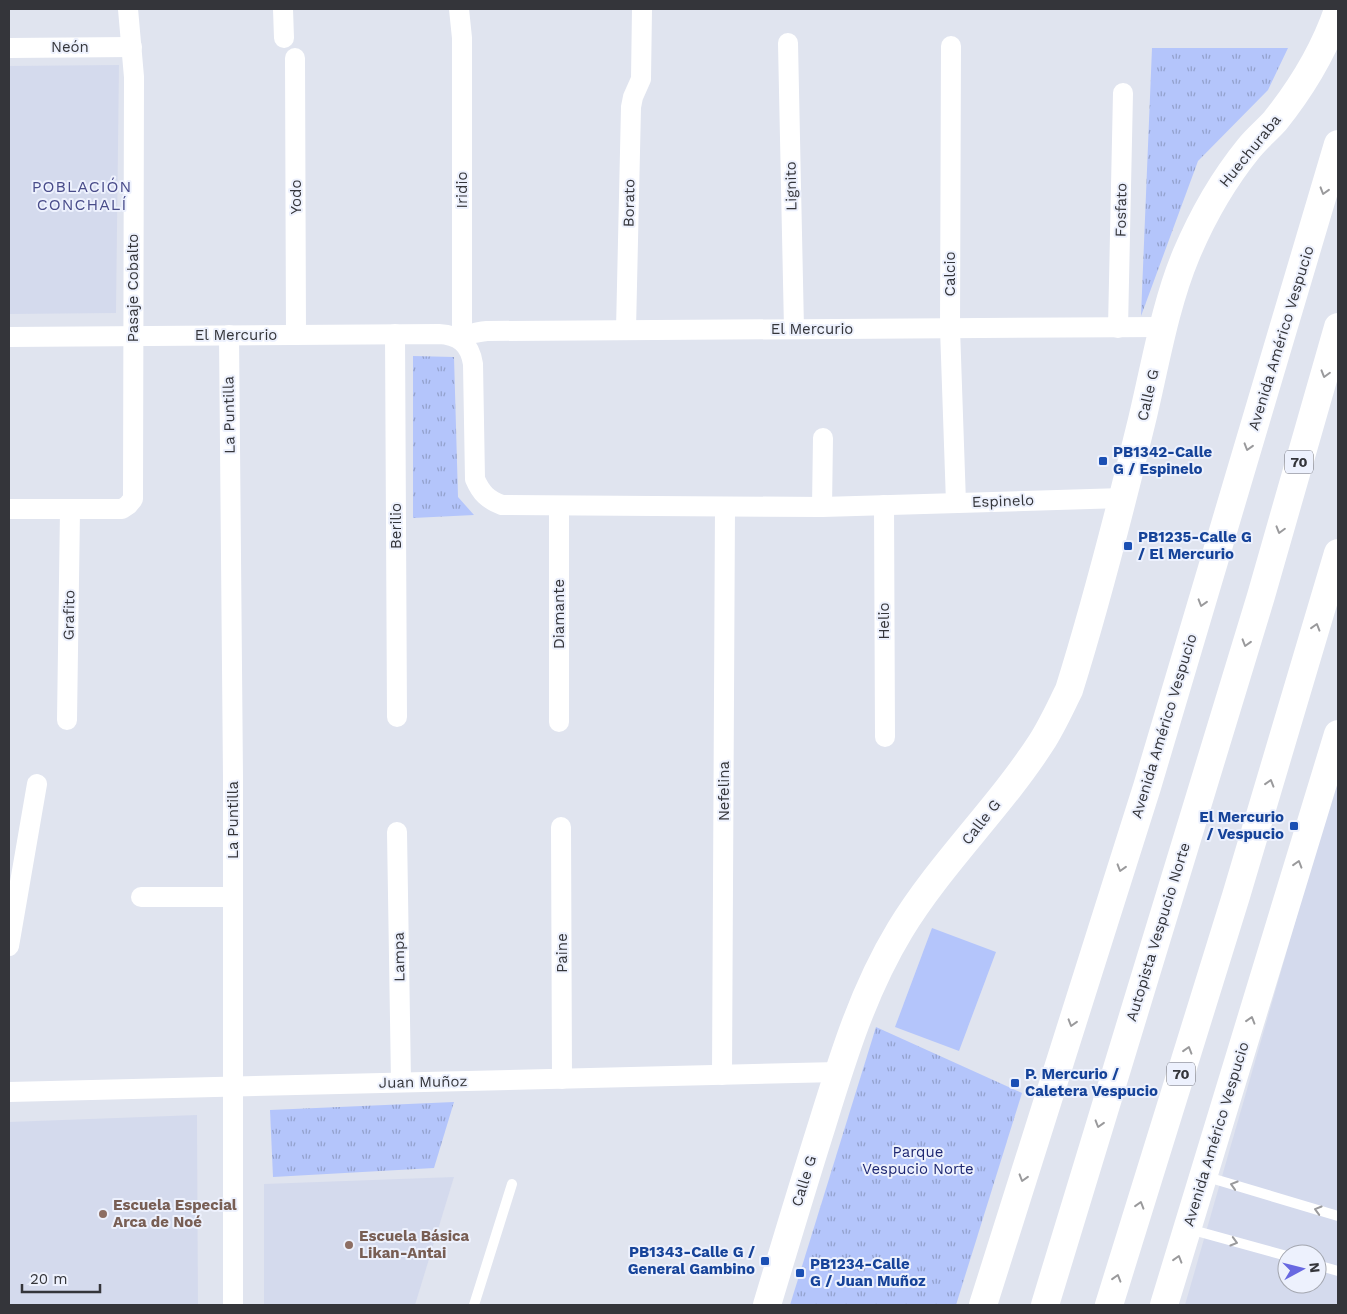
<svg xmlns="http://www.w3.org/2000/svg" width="1347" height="1314" font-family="'Work Sans',sans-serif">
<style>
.built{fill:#d4daed;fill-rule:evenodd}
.grass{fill:url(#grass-tufts)}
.pitch{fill:#b4c5fb}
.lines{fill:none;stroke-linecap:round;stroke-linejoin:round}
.lane{stroke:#fff;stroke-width:10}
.street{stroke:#fff;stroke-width:20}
.secondary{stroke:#fff;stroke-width:28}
.highway{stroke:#fff;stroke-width:28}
.oneway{stroke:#9a9a9c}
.transit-dot{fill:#1a4fb4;stroke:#edf1fd;stroke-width:2}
.education-dot{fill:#8d6e63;stroke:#edf1fd;stroke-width:2}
.labels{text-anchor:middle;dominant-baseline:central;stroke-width:4;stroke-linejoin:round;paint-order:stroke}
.shield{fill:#edf1fd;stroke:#6c6d74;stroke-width:1}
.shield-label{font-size:14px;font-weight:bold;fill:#34353a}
.street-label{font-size:15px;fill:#34353a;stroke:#edf1fd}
.transit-label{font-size:15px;font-weight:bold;fill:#164399;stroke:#edf1fd;text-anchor:start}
.park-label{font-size:15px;fill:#1e2873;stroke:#edf1fd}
.education-label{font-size:15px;font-weight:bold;fill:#785e54;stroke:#edf1fd;text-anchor:start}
.neighbourhood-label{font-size:16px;letter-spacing:1px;fill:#494c8a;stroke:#edf1fd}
</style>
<defs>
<pattern id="grass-tufts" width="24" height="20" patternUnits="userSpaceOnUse" patternTransform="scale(1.25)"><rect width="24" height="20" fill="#b4c5fb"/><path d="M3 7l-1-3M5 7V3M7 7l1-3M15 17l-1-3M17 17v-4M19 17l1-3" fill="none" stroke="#93a1cc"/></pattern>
</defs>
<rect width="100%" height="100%" fill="#e0e4ef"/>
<g class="built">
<polygon points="119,65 116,313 9,314 9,66"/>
<path d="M1338 773V1305H1185ZM1287 1254H1317V1284H1287Z"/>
<polygon points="197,1115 198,1305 9,1305 9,1122"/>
<polygon points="454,1177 415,1305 264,1305 264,1184"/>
</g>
<g class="grass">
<polygon points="1152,48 1288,48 1268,90 1198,161 1141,316"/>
<polygon points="413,356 454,357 458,497 474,515 413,518"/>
<polygon points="876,1027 1022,1093 956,1305 790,1305"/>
<polygon points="454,1102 434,1168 273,1177 270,1110"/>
</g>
<polygon class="pitch" points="932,928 996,952 959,1051 895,1027"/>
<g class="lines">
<g class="lane">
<polyline points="1204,1176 1338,1216"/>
<polyline points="1189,1229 1287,1256"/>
<polyline points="1317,1265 1338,1271"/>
<polyline points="474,1305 512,1184"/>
</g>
<g class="street">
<polyline points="283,9 284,38"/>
<polyline points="459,9 462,38 462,341"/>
<polyline points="788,43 794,329"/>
<polyline points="951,46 950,328 956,503"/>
<polyline points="9,48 132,47"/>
<polyline points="295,58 296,335"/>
<polyline points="1118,328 1123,93"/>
<polyline points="626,330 631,107 633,97 641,79 642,9"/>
<polyline points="395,334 397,717"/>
<polyline points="229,335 233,778 233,1305"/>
<path d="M9 337 439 334C459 335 470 344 473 364L475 479C481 493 488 500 502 505L822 507 1123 498"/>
<path d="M462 341C469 333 477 332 487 331L1164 327"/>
<polyline points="884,505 885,737"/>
<polyline points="822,507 823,438"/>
<polyline points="9,509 122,509 128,505 133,499 134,77 128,9"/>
<polyline points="67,720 70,510"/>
<polyline points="559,722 559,506"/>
<polyline points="561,827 562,1079"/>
<polyline points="397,832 401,1082"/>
<polyline points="141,897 233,897"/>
<polyline points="9,946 37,784"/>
<polyline points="722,1075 725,507"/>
<polyline points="9,1092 838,1072"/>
</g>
<g class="secondary">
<path d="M767 1305C785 1245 803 1185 822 1125 843 1057 863 991 900 930 940 864 999 808 1041 743 1052 726 1060 708 1069 690 1097 601 1120 510 1142 420 1155 366 1165 305 1186 255 1202 217 1223 180 1249 148 1257 138 1267 130 1275 121 1303 86 1324 51 1338 10"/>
<polyline points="983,1305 1147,787 1338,144"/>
<polyline points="1164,1305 1338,734"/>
</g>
<g class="highway">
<polyline points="1045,1305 1261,596 1338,327"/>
<polyline points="1109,1305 1236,896 1338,553"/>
</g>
</g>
<defs><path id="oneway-chevron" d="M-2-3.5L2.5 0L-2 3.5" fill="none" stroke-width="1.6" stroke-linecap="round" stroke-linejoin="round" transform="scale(1.25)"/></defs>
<g class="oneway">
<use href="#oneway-chevron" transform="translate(1324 191) rotate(107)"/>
<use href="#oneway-chevron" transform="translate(1325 374) rotate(106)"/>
<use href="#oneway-chevron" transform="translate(1248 447) rotate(107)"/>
<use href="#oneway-chevron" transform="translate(1280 530) rotate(106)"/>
<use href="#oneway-chevron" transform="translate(1202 603) rotate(107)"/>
<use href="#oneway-chevron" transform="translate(1316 627) rotate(-73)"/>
<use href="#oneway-chevron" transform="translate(1246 643) rotate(107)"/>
<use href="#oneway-chevron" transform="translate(1270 783) rotate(-73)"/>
<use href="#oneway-chevron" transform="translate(1298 864) rotate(-73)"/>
<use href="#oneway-chevron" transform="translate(1121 868) rotate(107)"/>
<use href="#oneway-chevron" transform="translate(1251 1020) rotate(-73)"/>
<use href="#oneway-chevron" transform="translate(1072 1023) rotate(107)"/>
<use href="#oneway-chevron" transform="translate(1188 1050) rotate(-73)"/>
<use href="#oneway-chevron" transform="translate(1099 1124) rotate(107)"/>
<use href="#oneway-chevron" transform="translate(1023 1178) rotate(107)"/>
<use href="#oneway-chevron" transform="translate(1234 1185) rotate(-163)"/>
<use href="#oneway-chevron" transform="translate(1140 1205) rotate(-73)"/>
<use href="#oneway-chevron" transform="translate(1318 1210) rotate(-164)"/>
<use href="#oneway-chevron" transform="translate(1234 1242) rotate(16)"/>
<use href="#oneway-chevron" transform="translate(1178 1259) rotate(-73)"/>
<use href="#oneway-chevron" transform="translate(1117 1278) rotate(-73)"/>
</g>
<g class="transit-dot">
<rect x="1098" y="456" width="10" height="10" rx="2.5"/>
<rect x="1123" y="541" width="10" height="10" rx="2.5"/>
<rect x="1289" y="821" width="10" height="10" rx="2.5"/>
<rect x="1010" y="1078" width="10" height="10" rx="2.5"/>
<rect x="760" y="1256" width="10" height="10" rx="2.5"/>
<rect x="795" y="1268" width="10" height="10" rx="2.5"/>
</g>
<g class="education-dot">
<circle cx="103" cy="1214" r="5"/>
<circle cx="349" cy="1245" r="5"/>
</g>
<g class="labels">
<g class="shield">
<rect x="1285" y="450.5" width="28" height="23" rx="4"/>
<rect x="1167" y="1062.5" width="28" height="23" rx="4"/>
</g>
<g class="shield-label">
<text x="1299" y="462">70</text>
<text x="1181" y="1074">70</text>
</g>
<g class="street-label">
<text x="70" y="47">Neón</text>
<text transform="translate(1250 151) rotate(-51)">Huechuraba</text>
<text transform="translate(791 186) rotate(-91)">Lignito</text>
<text transform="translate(462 190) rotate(-90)">Iridio</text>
<text transform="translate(296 197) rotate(-90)">Yodo</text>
<text transform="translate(629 203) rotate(-89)">Borato</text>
<text transform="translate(1121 210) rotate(-89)">Fosfato</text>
<text transform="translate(950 274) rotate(-90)">Calcio</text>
<text transform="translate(133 288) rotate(-90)">Pasaje Cobalto</text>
<text x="812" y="329">El Mercurio</text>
<text x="236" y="335">El Mercurio</text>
<text transform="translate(1281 338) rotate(-73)">Avenida Américo Vespucio</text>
<text transform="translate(1148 395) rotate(-77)">Calle G</text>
<text transform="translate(229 415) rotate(-91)">La Puntilla</text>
<text transform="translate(1003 501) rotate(-2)">Espinelo</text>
<text transform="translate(396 526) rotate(-90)">Berilio</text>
<text transform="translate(559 614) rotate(-90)">Diamante</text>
<text transform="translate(69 615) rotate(-89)">Grafito</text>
<text transform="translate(884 621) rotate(-90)">Helio</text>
<text transform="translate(1164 726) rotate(-73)">Avenida Américo Vespucio</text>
<text transform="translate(724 791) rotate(-90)">Nefelina</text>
<text transform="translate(233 820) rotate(-90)">La Puntilla</text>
<text transform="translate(981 822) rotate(-52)">Calle G</text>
<text transform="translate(1158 932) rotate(-73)">Autopista Vespucio Norte</text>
<text transform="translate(562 953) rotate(-90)">Paine</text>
<text transform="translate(399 957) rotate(-91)">Lampa</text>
<text transform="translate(423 1082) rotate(-1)">Juan Muñoz</text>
<text transform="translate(1216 1134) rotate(-73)">Avenida Américo Vespucio</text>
<text transform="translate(804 1181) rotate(-73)">Calle G</text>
</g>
<g class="transit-label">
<text x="1113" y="452">PB1342-Calle<tspan x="1113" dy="17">G / Espinelo</tspan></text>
<text x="1138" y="537">PB1235-Calle G<tspan x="1138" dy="17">/ El Mercurio</tspan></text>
<text x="1284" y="817" text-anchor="end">El Mercurio<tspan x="1284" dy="17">/ Vespucio</tspan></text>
<text x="1025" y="1074">P. Mercurio /<tspan x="1025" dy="17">Caletera Vespucio</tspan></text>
<text x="755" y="1252" text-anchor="end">PB1343-Calle G /<tspan x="755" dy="17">General Gambino</tspan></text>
<text x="810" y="1264">PB1234-Calle<tspan x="810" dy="17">G / Juan Muñoz</tspan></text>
</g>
<g class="park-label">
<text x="918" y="1152">Parque<tspan x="918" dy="17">Vespucio Norte</tspan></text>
</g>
<g class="education-label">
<text x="113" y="1205">Escuela Especial<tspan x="113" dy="17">Arca de Noé</tspan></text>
<text x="359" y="1236">Escuela Básica<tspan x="359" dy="17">Likan-Antai</tspan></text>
</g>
<g class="neighbourhood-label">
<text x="82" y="186">POBLACIÓN<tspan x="82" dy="18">CONCHALÍ</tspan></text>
</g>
</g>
<rect width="1347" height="1314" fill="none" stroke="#34353a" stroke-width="20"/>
<g transform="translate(1302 1269) rotate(83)"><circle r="24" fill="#edf1fd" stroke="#a3a6af"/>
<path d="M0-4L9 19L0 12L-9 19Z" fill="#6868e1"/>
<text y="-8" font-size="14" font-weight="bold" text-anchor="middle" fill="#34353a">N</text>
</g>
<path d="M22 1284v8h78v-8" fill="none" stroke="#34353a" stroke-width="2.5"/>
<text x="30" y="1284" font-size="15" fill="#34353a" stroke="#edf1fd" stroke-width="4" paint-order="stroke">20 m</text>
</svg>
